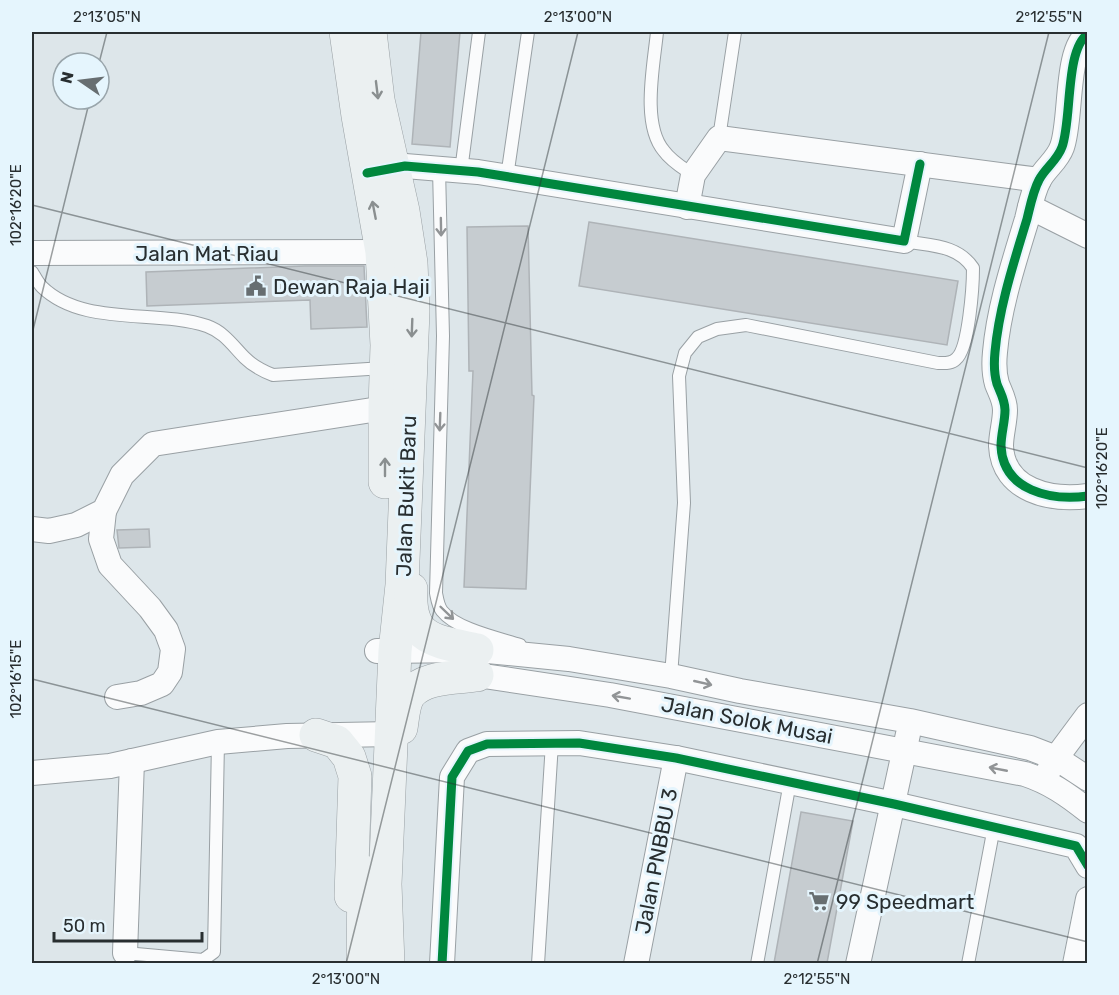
<svg xmlns="http://www.w3.org/2000/svg" width="1119" height="995" font-family="Rubik,sans-serif">
<style>
.building{fill:#c6ccd0;stroke:#aeb3b7;stroke-width:1.5}
.lines{fill:none;stroke-linecap:round;stroke-linejoin:round}
.service-casing{stroke:#99a0a4;stroke-width:14}
.minor-casing{stroke:#99a0a4;stroke-width:26}
.secondary-casing{stroke:#99a0a4;stroke-width:34}
.service{stroke:#fafbfc;stroke-width:12}
.minor{stroke:#fafbfc;stroke-width:24}
.secondary{stroke:#ebf0f1;stroke-width:33}
.cycleway-casing{stroke:#e5f5fd;stroke-width:13}
.cycleway{stroke:#00873e;stroke-width:9}
.oneway{stroke:#8a8f90}
.oneway2{stroke:#919496}
.ticks{fill:none;stroke:#282e30;stroke-width:1.5;stroke-opacity:0.45}
.labels{text-anchor:middle;dominant-baseline:central;stroke-width:6;stroke-linejoin:round;paint-order:stroke}
.street-label{font-size:21px;fill:#282e30;stroke:#e5f5fd}
.poi-label{font-size:21px;fill:#282e30;stroke:#e5f5fd;text-anchor:start}
.neatline{fill:none;stroke:#282e30;stroke-width:2}
.ticks-label{font-size:15px;text-anchor:middle;fill:#282e30}
</style>
<rect width="100%" height="100%" fill="#dde6ea"/>
<g class="building">
<polygon points="421,32 460,32 450,147 412,144"/>
<polygon points="589,222 958,281 947,345 579,286"/>
<polygon points="528,226 532,395 534,396 526,589 464,587 473,371 469,371 467,227"/>
<polygon points="305,266 364,266 367,327 311,329 310,300 147,306 146,272"/>
<polygon points="149,529 150,547 119,548 117,530"/>
<polygon points="801,812 853,821 827,963 774,963"/>
</g>
<g class="lines">
<g class="service-casing">
<g id="service">
<path d="M657 32C654 64 641 124 664 151 671 161 683 168 693 175"/>
<polyline points="719,138 735,32"/>
<path d="M439 169 443 336 436 593C437 598 438 606 442 611 456 629 498 638 520 645"/>
<polyline points="461,171 479,32"/>
<polyline points="507,177 528,32"/>
<path d="M32 272C35 277 38 283 42 287 83 327 157 309 207 326 224 332 233 346 245 358 253 366 263 371 273 375L384 368"/>
<path d="M671 676 684 503 679 376 685 353 698 337 717 329 746 325 938 363C945 363 951 364 956 359 969 349 973 285 973 268 957 244 929 246 904 241"/>
<polyline points="125,953 203,960 214,952 218,742"/>
<polyline points="538,964 552,743"/>
<polyline points="757,964 790,782"/>
<polyline points="968,964 994,827"/>
</g>
</g>
<g class="minor-casing">
<g id="minor">
<path d="M1088 34C1065 49 1072 120 1062 147 1057 161 1045 168 1039 180 1033 191 1030 207 1027 219 1014 262 999 307 995 352 994 362 994 374 997 384 1000 392 1005 400 1005 410 1005 422 1001 434 1001 446 1003 491 1051 501 1088 496"/>
<polyline points="378,170 405,166 478,172 904,241 920,164"/>
<polyline points="687,207 693,175 719,138 1039,180"/>
<polyline points="1030,207 1088,236"/>
<polyline points="32,253 382,252"/>
<polyline points="104,511 101,539 110,565 150,608 166,630 173,649 170,672 162,684 141,693 117,697"/>
<polyline points="32,529 49,531 76,525 104,511 122,475 153,444 385,408"/>
<polyline points="377,651 477,650 569,659 671,676 740,691 910,721 1030,748 1056,758 1088,779"/>
<path d="M462 675H477L610 695 1025 774C1049 782 1067 794 1088 811"/>
<polyline points="1049,770 1056,758 1088,715"/>
<polyline points="32,773 110,766 218,742 287,736 392,734"/>
<polyline points="125,953 132,761"/>
<polyline points="442,964 452,777 468,751 487,744 579,743 676,758 894,804 1076,846 1088,866"/>
<polyline points="636,964 676,758"/>
<polyline points="858,964 908,734"/>
<polyline points="1075,964 1088,899"/>
</g>
</g>
<g class="secondary-casing">
<g id="secondary">
<polyline points="346,32 358,116 382,252 387,345 385,408 385,482"/>
<polyline points="370,32 378,100 403,211 411,263 413,311 402,585 395,651 385,884 388,964"/>
<path d="M411 589C408 641 435 641 477 650"/>
<path d="M401 728C403 717 403 704 409 695 423 676 456 678 477 675"/>
<polyline points="316,735 337,742 349,757 355,776 351,896"/>
<polyline points="363,964 364,872"/>
</g>
</g>
<use href="#service" class="service"/>
<use href="#minor" class="minor"/>
<use href="#secondary" class="secondary"/>
<g class="cycleway-casing">
<g id="cycleway">
<path d="M1088 34C1065 49 1072 120 1062 147 1057 161 1045 168 1039 180 1033 191 1030 207 1027 219 1014 262 999 307 995 352 994 362 994 374 997 384 1000 392 1005 400 1005 410 1005 422 1001 434 1001 446 1003 491 1051 501 1088 496"/>
<polyline points="367,173 405,166 478,172 904,241 920,164"/>
<polyline points="442,964 452,777 468,751 487,744 579,743 676,758 894,804 1076,846 1088,866"/>
</g>
</g>
<use href="#cycleway" class="cycleway"/>
</g>
<defs><path id="oneway-shaft" d="M-6 0H5M1.5-3L5.5 0L1.5 3" fill="none" stroke-width="1.6" stroke-linecap="round" stroke-linejoin="round" transform="scale(1.5)"/></defs>
<g class="oneway">
<use href="#oneway-shaft" transform="translate(377 90) rotate(83)"/>
<use href="#oneway-shaft" transform="translate(374 210) rotate(-101)"/>
<use href="#oneway-shaft" transform="translate(412 328) rotate(92)"/>
<use href="#oneway-shaft" transform="translate(385 467) rotate(-90)"/>
</g>
<g class="oneway2">
<use href="#oneway-shaft" transform="translate(441 227) rotate(89)"/>
<use href="#oneway-shaft" transform="translate(440 422) rotate(92)"/>
<use href="#oneway-shaft" transform="translate(447 613) rotate(44)"/>
<use href="#oneway-shaft" transform="translate(703 683) rotate(13)"/>
<use href="#oneway-shaft" transform="translate(621 697) rotate(-170)"/>
<use href="#oneway-shaft" transform="translate(998 769) rotate(-169)"/>
</g>
<path class="ticks" d="M99 63 107 32M32 205 1088 468M32 334 90 99M32 679 1088 942M346 964 578 32M817 964 1049 32"/>
<defs>
<g id="civic-bare" transform="scale(1.62)"><path d="M-.6-6.5H3V-4.5H.6V-3L4-1V1h2V6H-6V1h2V-1L-.6-3ZM-1.2 2.5V6h2.4V2.5Z" fill="#676e71" stroke="#e5f5fd" stroke-width="2.5" paint-order="stroke"/></g>
<g id="supermarket-bare" transform="scale(1.62)"><path d="M-6-5.5h2.5l.6 2H6L4.5 2H-2.5L-4.4-4H-6ZM-1.5 3.2a1.3 1.3 0 1 0 .1 0ZM3 3.2a1.3 1.3 0 1 0 .1 0Z" fill="#676e71" stroke="#e5f5fd" stroke-width="2.5" paint-order="stroke"/></g>
</defs>
<g fill-rule="evenodd">
<use href="#civic-bare" x="256" y="286"/>
<use href="#supermarket-bare" x="819" y="901"/>
</g>
<g class="labels">
<g class="street-label">
<text x="207" y="253">Jalan Mat Riau</text>
<text transform="translate(406 496) rotate(-88)">Jalan Bukit Baru</text>
<text transform="translate(747 720) rotate(11)">Jalan Solok Musai</text>
<text transform="translate(656 861) rotate(-79)">Jalan PNBBU 3</text>
</g>
<g class="poi-label">
<text x="273" y="286">Dewan Raja Haji</text>
<text x="836" y="901">99 Speedmart</text>
</g>
</g>
<rect width="1119" height="995" fill="none" stroke="#e5f5fd" stroke-width="66"/>
<g transform="translate(81 81) rotate(284)"><circle r="28" fill="#e5f5fd" stroke="#99a5ab" stroke-width="1.5"/>
<path d="M0-4.5L10 22L0 15L-10 22Z" fill="#676e71"/>
<text y="-9" font-size="16" font-weight="bold" text-anchor="middle" fill="#282e30">N</text>
</g>
<path d="M54 932v9h148v-9" fill="none" stroke="#282e30" stroke-width="3"/>
<text x="63" y="932" font-size="18" fill="#282e30" stroke="#e5f5fd" stroke-width="4.5" paint-order="stroke">50 m</text>
<rect x="33" y="33" width="1053" height="929" class="neatline"/>
<g class="ticks-label">
<text x="107" y="22">2°13'05"N</text>
<text x="578" y="22">2°13'00"N</text>
<text x="1049" y="22">2°12'55"N</text>
<text transform="translate(16 205) rotate(-90)" y="5">102°16'20"E</text>
<text transform="translate(1102 468) rotate(-90)" y="5">102°16'20"E</text>
<text transform="translate(16 679) rotate(-90)" y="5">102°16'15"E</text>
<text x="346" y="984">2°13'00"N</text>
<text x="817" y="984">2°12'55"N</text>
</g>
</svg>
